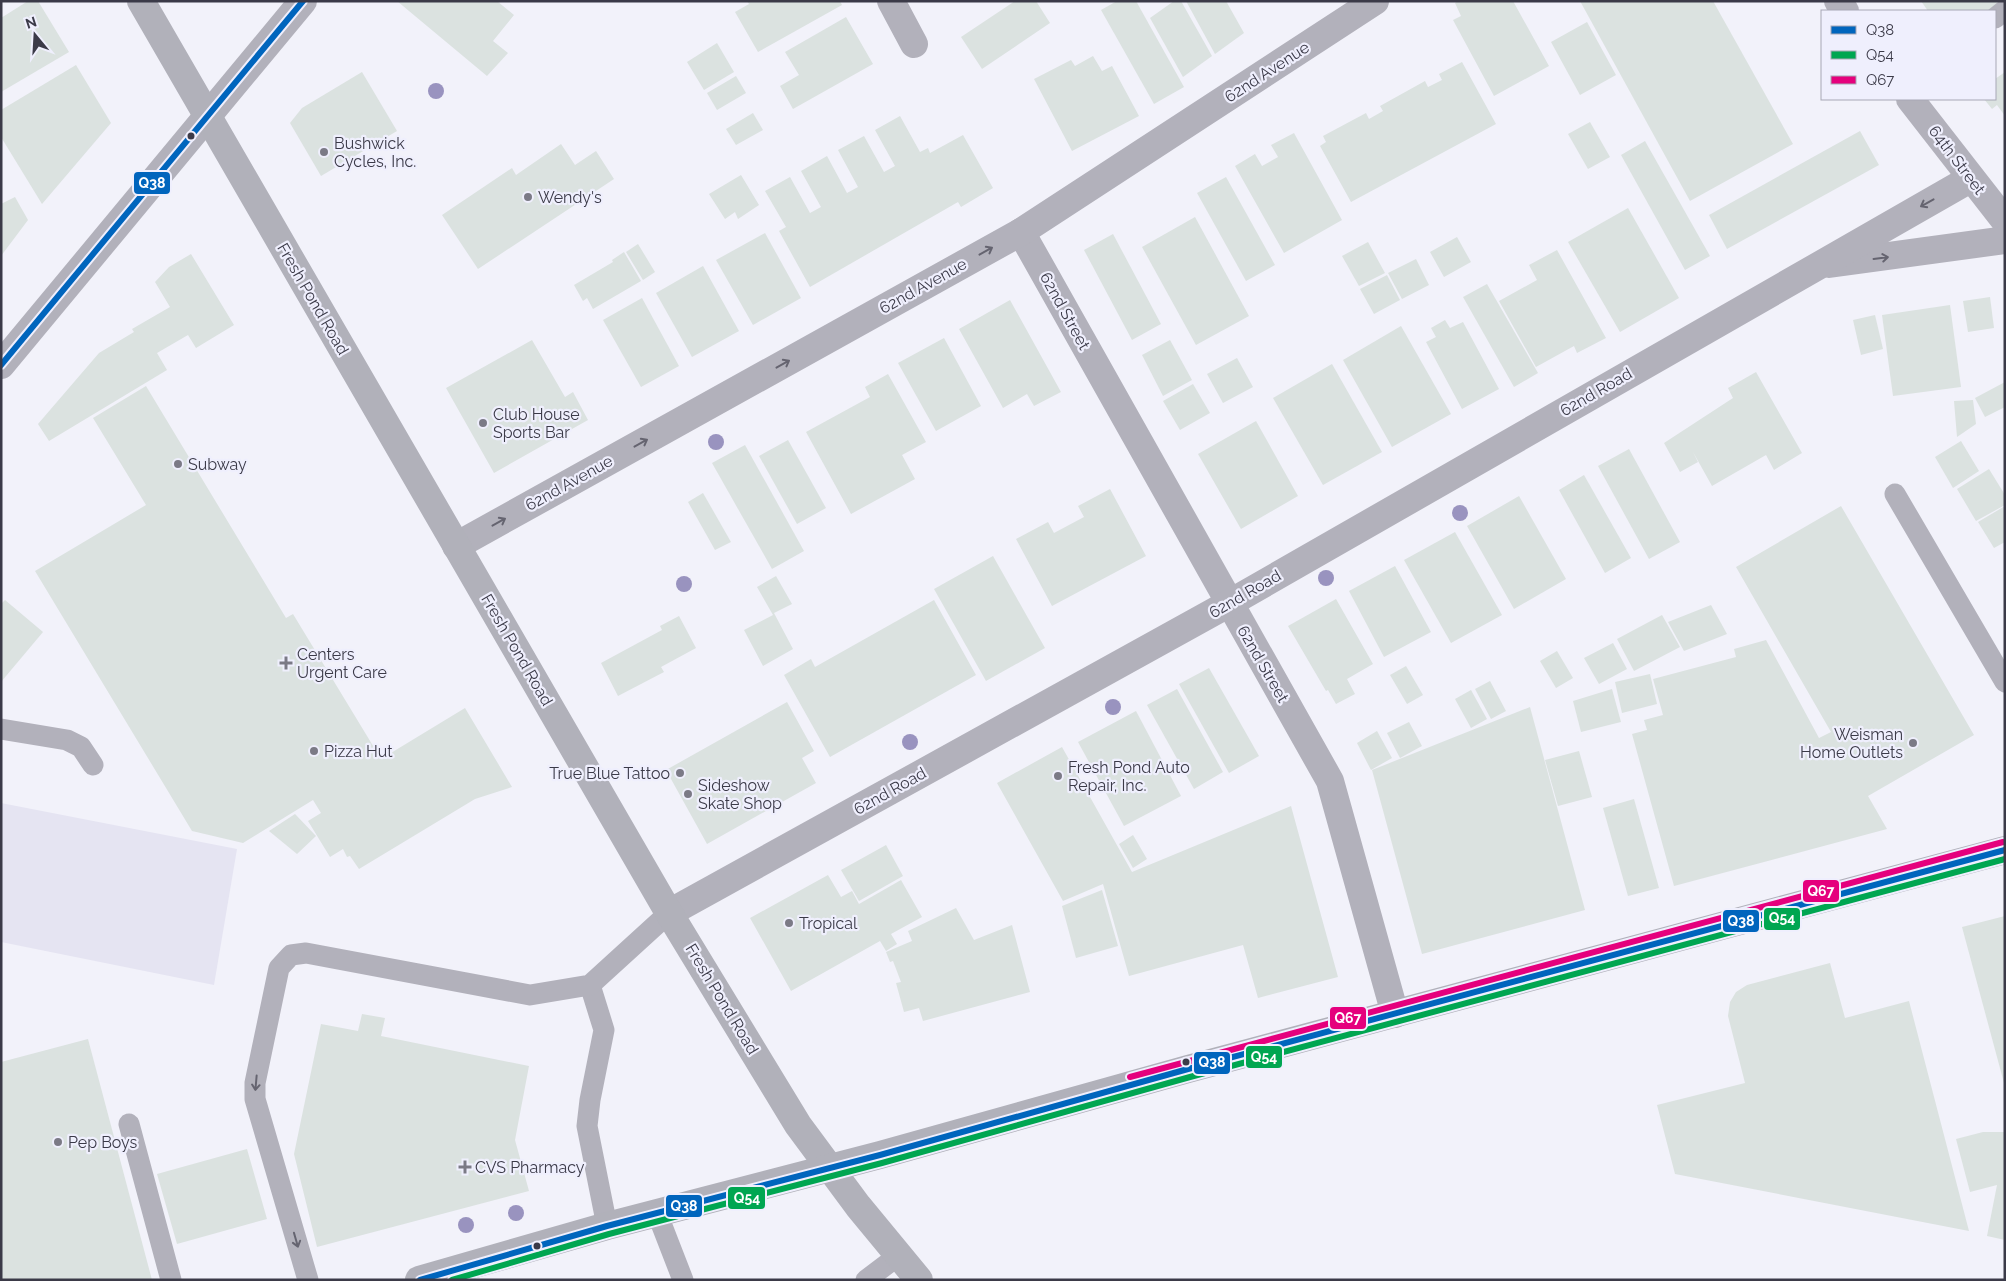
<svg xmlns="http://www.w3.org/2000/svg" width="2006" height="1281" font-family="Raleway,sans-serif">
<style>
.built{fill:#e5e4f2}
.building{fill:#dbe2e0}
.lines{fill:none;stroke-linecap:round;stroke-linejoin:round}
.service{stroke:#b2b1bb;stroke-width:21}
.minor{stroke:#b2b1bb;stroke-width:28}
.secondary{stroke:#b1b1ba;stroke-width:28}
.bus-1-casing{stroke:#efeffd;stroke-width:10}
.bus-2-casing{stroke:#efeffd;stroke-width:10}
.bus-3-casing{stroke:#efeffd;stroke-width:10}
.bus-1{stroke:#0065bd;stroke-width:6}
.bus-2{stroke:#00a651;stroke-width:6}
.bus-3{stroke:#e5007d;stroke-width:6}
.tree{fill:#9993bf}
.oneway{stroke:#656470}
.bus-dot{fill:#3b3a48;stroke:#efeffd;stroke-width:2}
.poi-dot{fill:#7b7a86;stroke:#efeffd;stroke-width:2}
.labels{text-anchor:middle;dominant-baseline:central;stroke-width:4.5;stroke-linejoin:round;paint-order:stroke}
.street-label{font-size:16px;fill:#3b3a48;stroke:#efeffd}
.poi-label{font-size:16px;fill:#3b3a48;stroke:#efeffd;text-anchor:start}
.line-badge{stroke:#efeffd;stroke-width:2}
.badge-label{font-size:14px;text-anchor:middle;font-weight:bold;fill:#fff}
</style>
<rect width="100%" height="100%" fill="#f2f2fa"/>
<polygon class="built" points="1,803 237,849 214,985 1,942"/>
<g class="building">
<polygon points="28,1 38,1 69,52 1,92 1,18"/>
<polygon points="397,1 497,1 514,15 493,41 508,53 487,76"/>
<polygon points="747,1 840,1 842,5 758,52 735,12 749,4"/>
<polygon points="1015,1 1036,1 1050,23 982,69 961,37"/>
<polygon points="1117,1 1136,1 1184,87 1154,104 1101,10"/>
<polygon points="1174,1 1181,1 1212,56 1183,77 1150,18"/>
<polygon points="1186,1 1226,1 1244,33 1215,54"/>
<polygon points="1458,1 1513,1 1549,66 1494,96 1453,20 1461,16 1455,3"/>
<polygon points="1580,1 1713,1 1793,144 1690,201"/>
<polygon points="1921,1 2005,1 1995,11 1928,11"/>
<polygon points="846,17 873,64 793,109 780,86 799,75 785,52"/>
<polygon points="1587,22 1616,75 1580,95 1551,42"/>
<polygon points="717,43 734,72 704,90 687,62"/>
<polygon points="1093,56 1102,71 1112,66 1139,116 1072,151 1034,79 1071,60 1075,66"/>
<polygon points="1462,62 1496,124 1351,202 1320,146 1326,142 1323,136 1366,113 1369,119 1383,111 1380,106 1425,81 1428,87 1442,80 1439,74"/>
<polygon points="76,65 111,123 42,204 1,137 1,110"/>
<polygon points="362,72 397,131 321,176 290,123 302,108"/>
<polygon points="2005,72 2005,116 1997,105 1992,109 1984,99 1995,99 1995,79"/>
<polygon points="736,76 746,93 717,110 707,93"/>
<polygon points="753,113 763,130 736,145 726,129"/>
<polygon points="900,116 920,152 928,148 930,153 963,135 993,188 961,207 958,202 810,287 779,231 786,227 765,191 790,177 810,213 821,207 801,171 827,156 847,193 858,187 838,150 864,136 884,172 895,166 875,130"/>
<polygon points="1590,122 1610,157 1588,169 1568,134"/>
<polygon points="1860,131 1879,165 1727,249 1709,215"/>
<polygon points="1294,133 1342,220 1284,253 1235,166 1255,154 1262,166 1278,157 1271,145"/>
<polygon points="1645,141 1710,256 1685,270 1621,155"/>
<polygon points="561,144 575,165 596,151 614,179 478,269 442,215 512,168 516,175"/>
<polygon points="741,175 759,205 738,219 735,212 725,219 709,194"/>
<polygon points="1226,177 1275,265 1246,281 1197,193"/>
<polygon points="15,197 28,220 1,256 1,204"/>
<polygon points="1628,208 1679,298 1620,332 1568,242"/>
<polygon points="1195,217 1249,316 1196,345 1142,247"/>
<polygon points="765,233 801,298 753,325 716,260"/>
<polygon points="1113,234 1161,324 1132,340 1084,250"/>
<polygon points="1457,237 1471,262 1444,277 1430,252"/>
<polygon points="1368,242 1385,273 1359,286 1342,256"/>
<polygon points="638,244 655,272 643,280 626,252"/>
<polygon points="1557,250 1606,338 1577,353 1574,346 1536,367 1499,301 1537,280 1529,265"/>
<polygon points="624,252 641,281 593,309 587,298 583,301 574,285 613,262 612,260"/>
<polygon points="191,254 234,325 196,348 188,335 157,353 167,370 49,441 38,424 99,353 134,332 132,329 170,307 155,282 169,267"/>
<polygon points="1416,259 1429,285 1402,299 1388,273"/>
<polygon points="703,266 739,331 692,357 656,293"/>
<polygon points="1387,275 1400,300 1374,314 1360,289"/>
<polygon points="1487,284 1538,373 1514,387 1463,297"/>
<polygon points="1990,297 1994,328 1968,332 1963,301"/>
<polygon points="642,298 679,366 641,387 603,320"/>
<polygon points="1010,300 1061,392 1034,406 1027,394 1003,408 959,329"/>
<polygon points="1950,305 1961,387 1893,396 1882,315"/>
<polygon points="1875,315 1883,349 1861,355 1853,320"/>
<polygon points="1445,320 1450,328 1463,322 1499,389 1462,409 1426,342 1436,337 1431,328"/>
<polygon points="1401,326 1451,414 1392,447 1343,360"/>
<polygon points="944,338 981,406 936,431 898,363"/>
<polygon points="532,340 565,397 573,392 588,420 494,473 446,388"/>
<polygon points="1170,340 1192,380 1163,396 1142,355"/>
<polygon points="1237,358 1253,387 1223,403 1207,374"/>
<polygon points="1332,364 1382,452 1323,485 1273,398"/>
<polygon points="1756,372 1802,453 1774,470 1766,455 1712,486 1693,452 1698,462 1680,472 1664,443 1733,398 1728,388"/>
<polygon points="888,374 926,442 902,455 915,479 851,514 806,432 870,397 865,387"/>
<polygon points="2005,382 2005,407 1985,417 1975,398"/>
<polygon points="1193,384 1210,413 1180,430 1163,401"/>
<polygon points="146,386 286,618 293,614 381,759 465,708 512,787 475,799 359,869 350,856 347,857 343,849 330,857 308,821 321,813 313,800 243,843 192,831 35,571 146,505 93,418"/>
<polygon points="1973,400 1976,424 1957,437 1954,401"/>
<polygon points="1256,421 1298,496 1241,529 1198,454"/>
<polygon points="788,440 826,508 797,524 759,456"/>
<polygon points="1961,441 1979,471 1953,488 1935,457"/>
<polygon points="745,445 804,551 772,569 712,463"/>
<polygon points="1629,449 1680,542 1649,559 1598,466"/>
<polygon points="1989,469 2005,495 2005,505 1976,521 1957,489"/>
<polygon points="1584,475 1631,558 1605,573 1559,490"/>
<polygon points="1110,489 1146,556 1052,606 1016,539 1048,522 1054,533 1084,517 1078,506"/>
<polygon points="703,493 731,542 715,550 688,502"/>
<polygon points="1519,496 1566,579 1514,609 1467,526"/>
<polygon points="1841,506 1974,735 1868,796 1887,829 1674,886 1632,734 1647,730 1644,720 1663,715 1653,679 1736,657 1734,649 1766,640 1819,738 1831,732 1736,567"/>
<polygon points="2005,506 2005,542 1994,548 1978,522"/>
<polygon points="1455,532 1502,615 1451,643 1404,560"/>
<polygon points="993,556 1045,648 986,681 934,589"/>
<polygon points="1395,566 1431,632 1384,657 1349,591"/>
<polygon points="776,576 792,604 774,613 793,649 763,666 744,630 773,615 757,587"/>
<polygon points="1336,599 1373,664 1347,679 1355,694 1336,704 1328,690 1326,691 1288,626"/>
<polygon points="5,600 43,632 1,682 1,604"/>
<polygon points="934,600 976,675 830,757 784,675 811,659 815,667"/>
<polygon points="1711,605 1727,634 1684,651 1668,622"/>
<polygon points="1662,615 1680,647 1634,671 1617,639"/>
<polygon points="679,616 696,648 661,667 664,672 618,696 601,663 662,630 660,626"/>
<polygon points="1613,643 1627,669 1599,684 1584,658"/>
<polygon points="1557,651 1573,678 1556,688 1540,661"/>
<polygon points="1406,666 1423,695 1407,704 1390,675"/>
<polygon points="1209,668 1259,756 1229,773 1179,684"/>
<polygon points="1650,674 1657,704 1622,713 1615,682"/>
<polygon points="1490,681 1506,711 1491,719 1475,689"/>
<polygon points="1177,689 1223,772 1194,789 1147,705"/>
<polygon points="1612,689 1621,722 1581,732 1573,701"/>
<polygon points="1471,690 1487,719 1471,728 1455,699"/>
<polygon points="787,702 814,751 802,758 816,783 707,844 666,770"/>
<polygon points="1530,707 1585,910 1422,954 1372,770"/>
<polygon points="1136,711 1181,796 1124,826 1078,742"/>
<polygon points="1409,722 1422,746 1400,758 1387,733"/>
<polygon points="1377,731 1392,758 1371,770 1357,743"/>
<polygon points="1062,747 1132,872 1291,806 1338,977 1258,998 1243,945 1129,976 1103,884 1063,901 997,783"/>
<polygon points="1579,751 1592,797 1558,806 1545,760"/>
<polygon points="1634,799 1659,888 1628,896 1603,808"/>
<polygon points="295,814 316,836 297,854 269,831"/>
<polygon points="1133,835 1147,859 1133,868 1119,844"/>
<polygon points="886,845 903,876 859,901 841,870"/>
<polygon points="828,875 841,897 852,891 859,904 901,880 922,917 891,934 897,944 886,951 880,941 791,991 750,918"/>
<polygon points="1102,890 1118,946 1076,958 1062,906"/>
<polygon points="956,908 974,940 1012,925 1030,992 923,1021 919,1008 904,1012 896,983 901,982 893,961 890,962 886,952 912,941 908,931"/>
<polygon points="2005,916 2005,1083 2004,1083 1962,927"/>
<polygon points="1830,963 1845,1018 1909,1001 1969,1231 1675,1174 1657,1105 1745,1083 1728,1016 1730,1002 1736,992 1747,985"/>
<polygon points="362,1014 385,1018 381,1036 529,1066 515,1140 529,1191 317,1247 294,1154 321,1024 358,1031"/>
<polygon points="88,1039 152,1280 1,1280 1,1062"/>
<polygon points="1983,1132 2005,1132 2005,1240 1987,1236 1997,1185 1970,1192 1956,1139"/>
<polygon points="247,1149 267,1219 177,1244 157,1174"/>
</g>
<g class="lines">
<g class="service">
<polyline points="1995,18 2005,10"/>
<polyline points="1895,494 2005,682"/>
<polyline points="1,729 67,740 81,747 93,765"/>
<polyline points="590,985 604,1030 590,1100 587,1126 607,1226"/>
<polyline points="129,1124 171,1280"/>
<polyline points="657,1213 683,1280"/>
<polyline points="308,1280 255,1099 255,1083 279,968 291,955 306,953 530,995 590,985 669,913"/>
<polyline points="866,1280 899,1255"/>
</g>
<g class="minor">
<polyline points="891,1 914,44"/>
<polyline points="1838,1 1845,11"/>
<polyline points="1910,99 2005,221"/>
<polyline points="1021,232 1330,781 1395,1014"/>
<polyline points="1829,264 2005,240"/>
<polyline points="1,365 303,1"/>
<polyline points="456,546 1021,232 1375,1"/>
<polyline points="669,913 1228,604 1970,179"/>
</g>
<g class="secondary">
<polyline points="141,1 669,913 798,1125 858,1206 919,1280"/>
<polyline points="419,1280 607,1226 880,1155 1188,1069 2005,850"/>
</g>
<g class="bus-1-casing">
<g id="bus-1">
<polyline points="1,365 303,1"/>
<polyline points="420,1280 607,1226 880,1155 1188,1069 2005,850"/>
</g>
</g>
<g class="bus-2-casing">
<polyline id="bus-2" points="452,1280 609,1234 882,1163 1190,1077 2005,859"/>
</g>
<g class="bus-3-casing">
<polyline id="bus-3" points="1130,1077 2003,842"/>
</g>
<use href="#bus-1" class="bus-1"/>
<use href="#bus-2" class="bus-2"/>
<use href="#bus-3" class="bus-3"/>
</g>
<g class="tree">
<circle cx="436" cy="91" r="8"/>
<circle cx="716" cy="442" r="8"/>
<circle cx="1460" cy="513" r="8"/>
<circle cx="1326" cy="578" r="8"/>
<circle cx="684" cy="584" r="8"/>
<circle cx="1113" cy="707" r="8"/>
<circle cx="910" cy="742" r="8"/>
<circle cx="516" cy="1213" r="8"/>
<circle cx="466" cy="1225" r="8"/>
</g>
<defs><path id="oneway-shaft" d="M-6 0H5M1.5-3L5.5 0L1.5 3" fill="none" stroke-width="1.6" stroke-linecap="round" stroke-linejoin="round" transform="scale(1.25)"/></defs>
<g class="oneway">
<use href="#oneway-shaft" transform="translate(1927 203) rotate(151)"/>
<use href="#oneway-shaft" transform="translate(986 251) rotate(-29)"/>
<use href="#oneway-shaft" transform="translate(1881 258) rotate(-7)"/>
<use href="#oneway-shaft" transform="translate(783 364) rotate(-29)"/>
<use href="#oneway-shaft" transform="translate(641 443) rotate(-29)"/>
<use href="#oneway-shaft" transform="translate(499 522) rotate(-29)"/>
<use href="#oneway-shaft" transform="translate(256 1083) rotate(95)"/>
<use href="#oneway-shaft" transform="translate(296 1240) rotate(74)"/>
</g>
<g class="bus-dot">
<circle cx="191" cy="136" r="4.5"/>
<circle cx="1186" cy="1062" r="4.5"/>
<circle cx="537" cy="1246" r="4.5"/>
</g>
<g class="poi-dot">
<circle cx="324" cy="152" r="5"/>
<circle cx="528" cy="197" r="5"/>
<circle cx="483" cy="423" r="5"/>
<circle cx="178" cy="464" r="5"/>
<path d="M283.5 655.5h5v5h5v5h-5v5h-5v-5h-5v-5h5z"/>
<circle cx="1913" cy="743" r="5"/>
<circle cx="314" cy="751" r="5"/>
<circle cx="680" cy="773" r="5"/>
<circle cx="1058" cy="776" r="5"/>
<circle cx="688" cy="794" r="5"/>
<circle cx="789" cy="923" r="5"/>
<circle cx="58" cy="1142" r="5"/>
<path d="M462.5 1159.5h5v5h5v5h-5v5h-5v-5h-5v-5h5z"/>
</g>
<g class="labels">
<g class="street-label">
<text transform="translate(1267 72) rotate(-33)">62nd Avenue</text>
<text transform="translate(1957 160) rotate(53)">64th Street</text>
<text transform="translate(923 286) rotate(-29)">62nd Avenue</text>
<text transform="translate(313 299) rotate(60)">Fresh Pond Road</text>
<text transform="translate(1065 311) rotate(61)">62nd Street</text>
<text transform="translate(1596 392) rotate(-30)">62nd Road</text>
<text transform="translate(569 483) rotate(-29)">62nd Avenue</text>
<text transform="translate(1245 594) rotate(-30)">62nd Road</text>
<text transform="translate(517 650) rotate(60)">Fresh Pond Road</text>
<text transform="translate(1263 664) rotate(60)">62nd Street</text>
<text transform="translate(890 791) rotate(-29)">62nd Road</text>
<text transform="translate(722 999) rotate(59)">Fresh Pond Road</text>
</g>
<g class="poi-label">
<text x="334" y="143">Bushwick<tspan x="334" dy="18">Cycles, Inc.</tspan></text>
<text x="538" y="197">Wendy's</text>
<text x="493" y="414">Club House<tspan x="493" dy="18">Sports Bar</tspan></text>
<text x="188" y="464">Subway</text>
<text x="297" y="654">Centers<tspan x="297" dy="18">Urgent Care</tspan></text>
<text x="1903" y="734" text-anchor="end">Weisman<tspan x="1903" dy="18">Home Outlets</tspan></text>
<text x="324" y="751">Pizza Hut</text>
<text x="1068" y="767">Fresh Pond Auto<tspan x="1068" dy="18">Repair, Inc.</tspan></text>
<text x="670" y="773" text-anchor="end">True Blue Tattoo</text>
<text x="698" y="785">Sideshow<tspan x="698" dy="18">Skate Shop</tspan></text>
<text x="799" y="923">Tropical</text>
<text x="68" y="1142">Pep Boys</text>
<text x="475" y="1167">CVS Pharmacy</text>
</g>
</g>
<g class="line-badge">
<rect x="133" y="171" width="38" height="24" rx="5" fill="#0065bd"/>
<rect x="1802" y="879" width="38" height="24" rx="5" fill="#e5007d"/>
<rect x="1763" y="907" width="38" height="24" rx="5" fill="#00a651"/>
<rect x="1722" y="909" width="38" height="24" rx="5" fill="#0065bd"/>
<rect x="1329" y="1006" width="38" height="24" rx="5" fill="#e5007d"/>
<rect x="1245" y="1045" width="38" height="24" rx="5" fill="#00a651"/>
<rect x="1193" y="1051" width="38" height="24" rx="5" fill="#0065bd"/>
<rect x="727" y="1186" width="39" height="24" rx="5" fill="#00a651"/>
<rect x="665" y="1194" width="38" height="24" rx="5" fill="#0065bd"/>
</g>
<g class="badge-label">
<text x="152" y="188">Q38</text>
<text x="1821" y="896">Q67</text>
<text x="1782" y="923">Q54</text>
<text x="1741" y="926">Q38</text>
<text x="1348" y="1023">Q67</text>
<text x="1264" y="1062">Q54</text>
<text x="1212" y="1067">Q38</text>
<text x="747" y="1203">Q54</text>
<text x="684" y="1211">Q38</text>
</g>
<rect width="2006" height="1281" fill="none" stroke="#3b3a48" stroke-width="5"/>
<rect x="1821" y="10" width="175" height="90" fill="#efeffd" stroke="#a7a7b5"/>
<rect x="1831" y="26" width="25" height="8" fill="#0065bd" stroke="#a7a7b5"/>
<text x="1866" y="35" font-size="15" fill="#3b3a48">Q38</text>
<rect x="1831" y="51" width="25" height="8" fill="#00a651" stroke="#a7a7b5"/>
<text x="1866" y="60" font-size="15" fill="#3b3a48">Q54</text>
<rect x="1831" y="76" width="25" height="8" fill="#e5007d" stroke="#a7a7b5"/>
<text x="1866" y="85" font-size="15" fill="#3b3a48">Q67</text>
<g transform="translate(35 35) rotate(342)" stroke="#efeffd" stroke-width="4" paint-order="stroke">
<path d="M0-4L9 19L0 12L-9 19Z" fill="#3b3a48"/>
<text y="-8" font-size="14" font-weight="bold" text-anchor="middle" fill="#3b3a48">N</text>
</g>
</svg>
